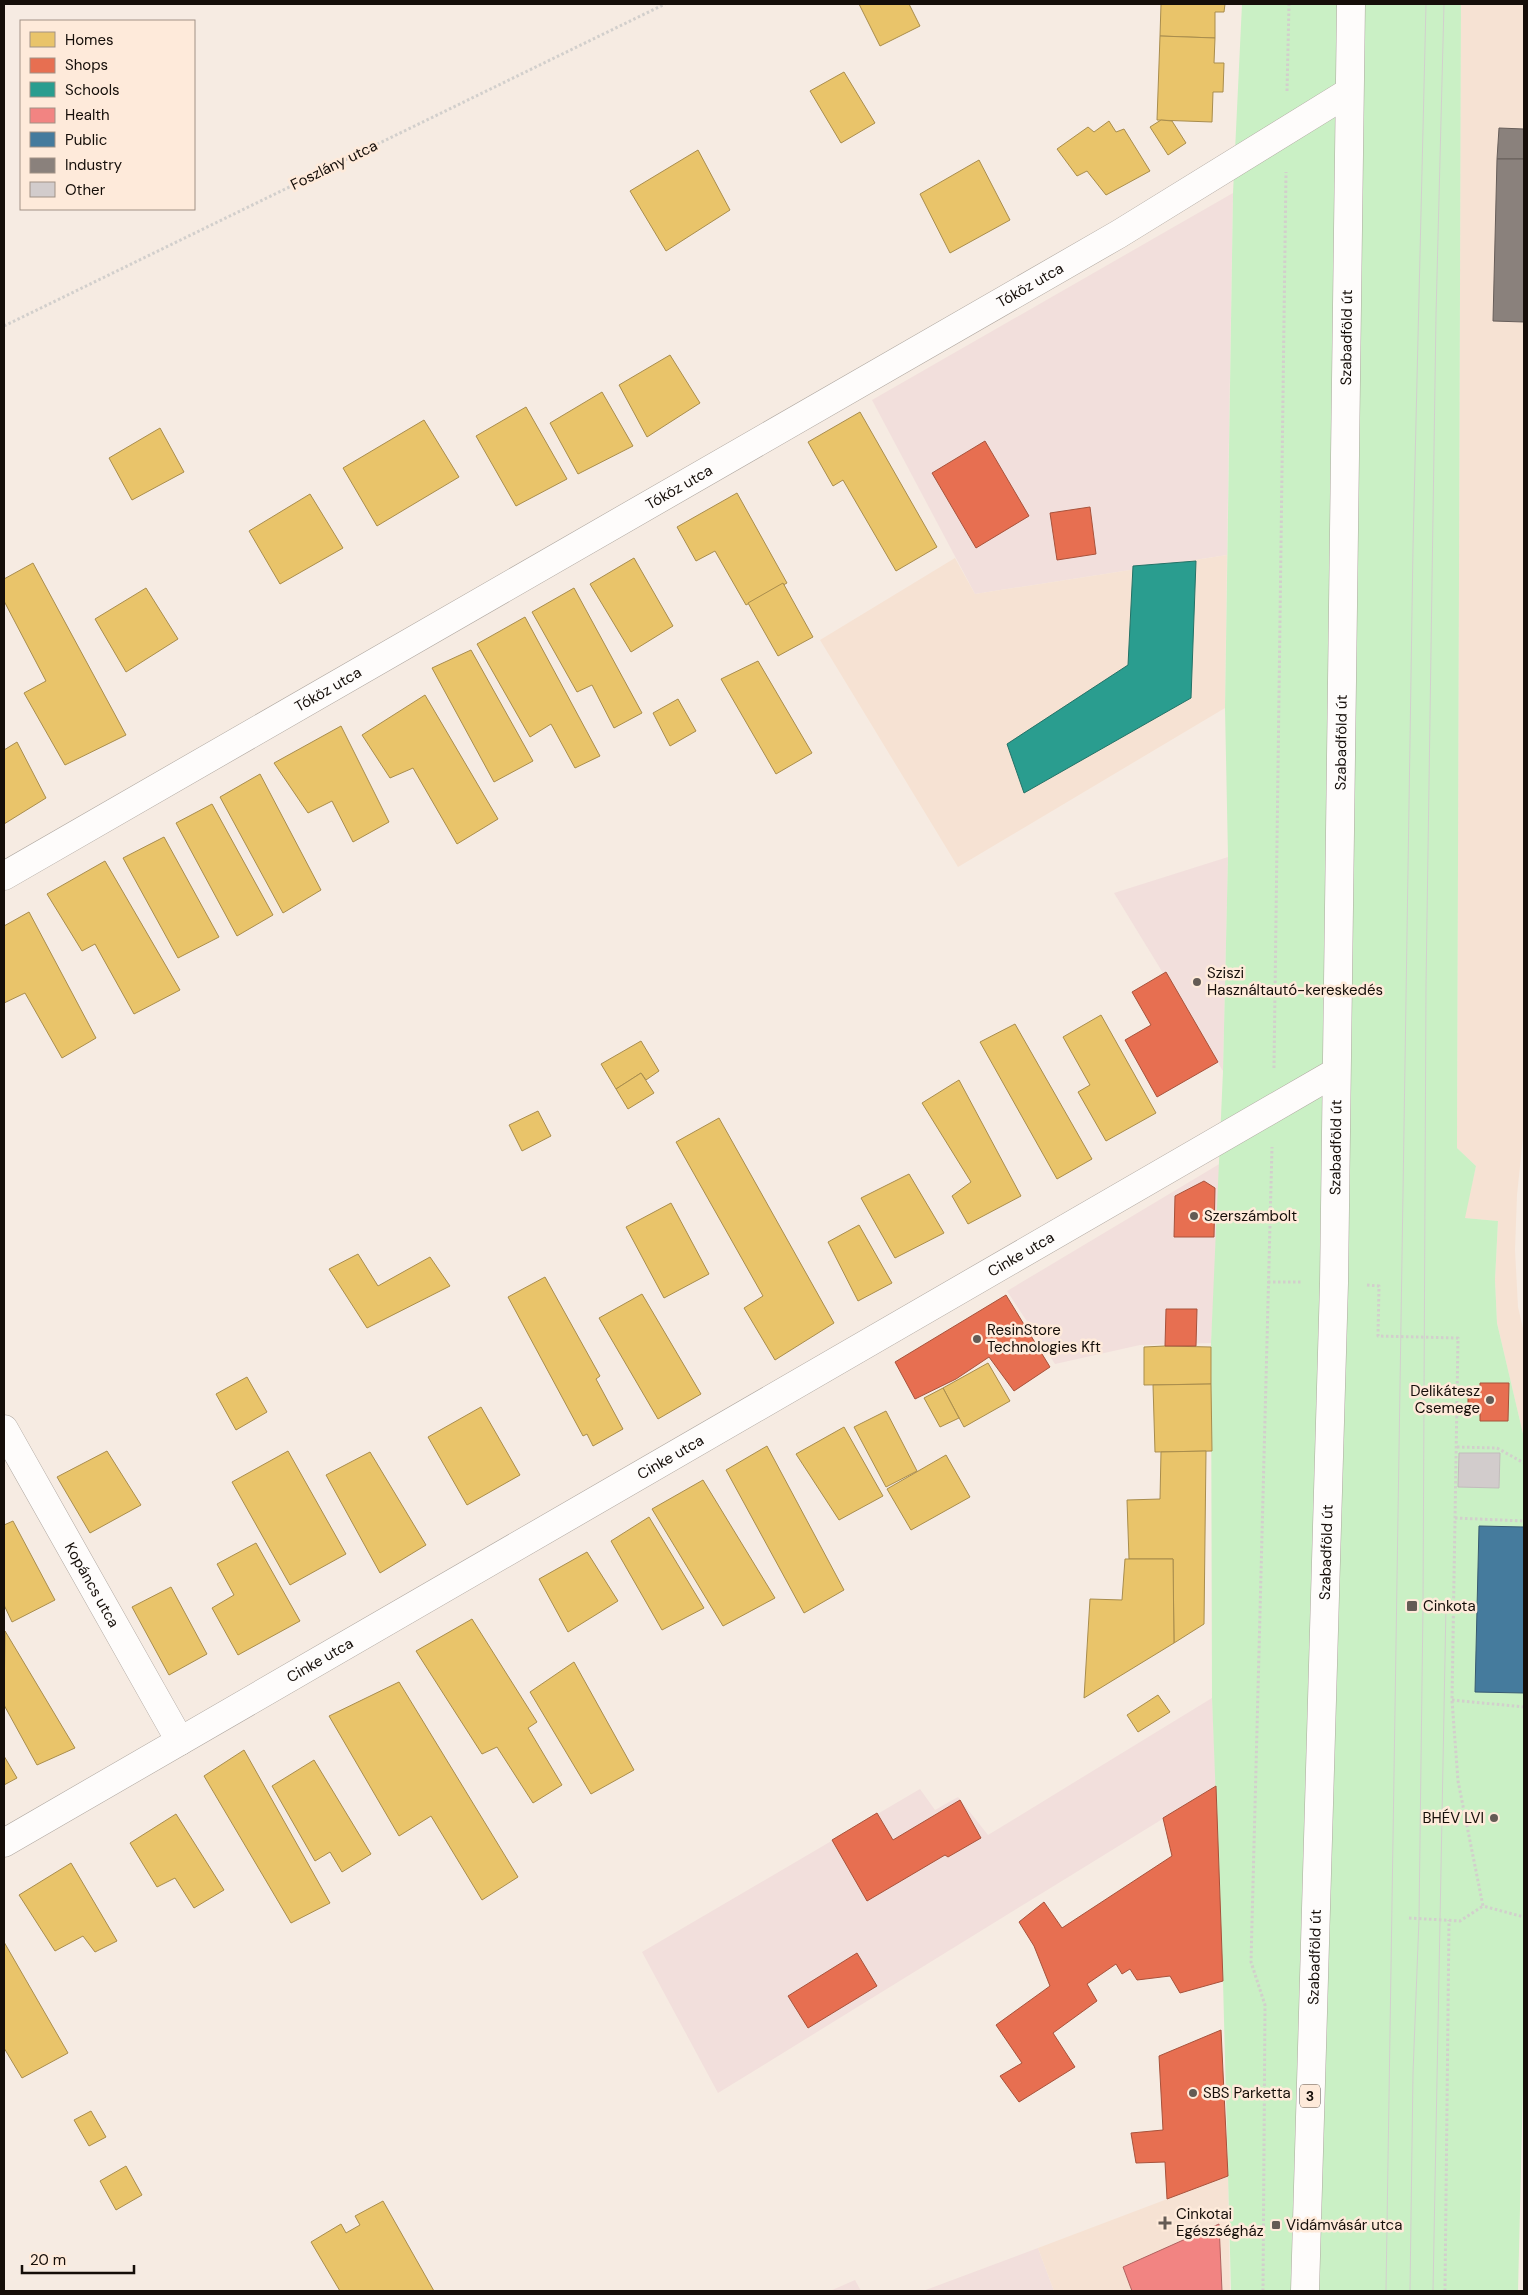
<svg xmlns="http://www.w3.org/2000/svg" width="1528" height="2295" font-family="'DM Sans',sans-serif">
<style>
.commercial{fill:#f2dfdc}
.built{fill:#f6e2d3}
.green{fill:#caf0c5}
.homes{fill:#e9c46a;stroke:#a98d4d}
.shops{fill:#e76f51;stroke:#a8523b}
.schools{fill:#2a9d8f;stroke:#247267}
.health{fill:#f28482;stroke:#b0615e}
.public{fill:#457b9d;stroke:#375a71}
.industry{fill:#8a817c;stroke:#675e5a}
.building{fill:#d2cccc;stroke:#c2bcbc}
.lines{fill:none;stroke-linecap:round;stroke-linejoin:round}
.minor-casing{stroke:#aea69f;stroke-width:29}
.primary-casing{stroke:#aea69f;stroke-width:29}
.path{stroke:#d2cfcc;stroke-width:3;stroke-dasharray:2.5 2.5;stroke-linecap:butt}
.minor{stroke:#fefcfb;stroke-width:28}
.primary{stroke:#fefcfb;stroke-width:28}
.tram{stroke:#d2cfcd;stroke-width:1}
.poi-dot{fill:#645b55;stroke:#feeada;stroke-width:2}
.labels{text-anchor:middle;dominant-baseline:central;stroke-width:5;stroke-linejoin:round;paint-order:stroke}
.shield{fill:#feeada;stroke:#5b5048;stroke-width:1}
.shield-label{font-size:14px;font-weight:bold;fill:#150e09}
.street-label{font-size:15px;fill:#150e09;stroke:#feeada}
.poi-label{font-size:15px;fill:#150e09;stroke:#feeada;text-anchor:start}
</style>
<rect width="100%" height="100%" fill="#f6ebe2"/>
<g class="commercial">
<polygon points="1233,193 1227,555 975,594 872,400"/>
<polygon points="1228,857 1223,1071 1114,893"/>
<polygon points="1221,1163 1211,1343 1140,1345 1055,1364 1007,1291"/>
<polygon points="1212,1698 1216,1786 718,2093 642,1952 920,1789 935,1810 958,1797 988,1835"/>
<polygon points="1038,2248 1054,2291 923,2291"/>
<polygon points="855,2280 861,2291 830,2291"/>
</g>
<g class="built">
<polygon points="1461,4 1524,4 1524,1128 1517,1195 1515,1250 1518,1307 1524,1333 1524,1438 1497,1323 1495,1280 1498,1221 1464,1218 1476,1166 1457,1148"/>
<polygon points="1227,555 1225,708 958,867 820,640 955,558 975,594"/>
<polygon points="1228,2176 1230,2291 1054,2291 1038,2248"/>
</g>
<polygon class="green" points="1242,4 1461,4 1457,1148 1476,1166 1465,1218 1498,1221 1495,1280 1497,1323 1524,1438 1524,2045 1518,2291 1231,2291 1223,1981 1212,1698 1211,1343 1223,1071 1228,857 1225,708 1233,193"/>
<g class="homes">
<polygon points="859,4 909,4 920,26 880,46"/>
<polygon points="1161,4 1225,4 1224,12 1215,12 1215,38 1160,36"/>
<polygon points="1160,36 1215,38 1214,63 1224,63 1223,92 1213,92 1212,122 1157,120"/>
<polygon points="844,72 875,123 841,143 810,91"/>
<polygon points="1161,120 1172,121 1186,143 1168,155 1150,127"/>
<polygon points="1109,121 1116,132 1124,129 1150,171 1106,195 1087,171 1077,176 1057,149 1088,127 1094,132"/>
<polygon points="698,150 730,210 666,251 630,191"/>
<polygon points="979,160 1010,220 950,253 920,194"/>
<polygon points="670,355 700,403 647,437 619,385"/>
<polygon points="602,392 633,446 578,474 550,423"/>
<polygon points="526,407 567,479 516,506 476,436"/>
<polygon points="860,412 937,547 896,571 843,480 833,486 808,442"/>
<polygon points="424,420 459,477 377,526 343,468"/>
<polygon points="160,428 184,472 132,500 109,458"/>
<polygon points="737,493 787,583 746,605 715,551 696,561 677,527"/>
<polygon points="310,494 343,548 280,584 249,531"/>
<polygon points="634,558 673,626 631,652 590,584"/>
<polygon points="33,563 126,735 65,765 24,693 46,681 4,601 4,579"/>
<polygon points="783,583 813,637 778,656 748,603"/>
<polygon points="146,588 178,639 126,672 95,619"/>
<polygon points="574,588 642,713 614,728 592,685 577,692 532,612"/>
<polygon points="525,617 600,756 575,768 551,724 530,737 477,644"/>
<polygon points="471,650 533,761 494,782 432,668"/>
<polygon points="758,661 812,753 776,774 721,679"/>
<polygon points="425,695 498,819 457,844 413,768 390,778 362,735"/>
<polygon points="678,699 696,731 670,746 653,713"/>
<polygon points="341,726 389,822 353,842 332,801 308,813 274,763"/>
<polygon points="17,742 46,798 4,824 4,750"/>
<polygon points="260,774 321,890 283,913 220,797"/>
<polygon points="212,804 273,915 237,936 176,823"/>
<polygon points="164,837 219,937 178,958 123,858"/>
<polygon points="105,861 180,990 134,1014 95,944 82,951 47,894"/>
<polygon points="29,912 96,1038 62,1058 25,993 4,1003 4,926"/>
<polygon points="1101,1015 1156,1113 1106,1141 1078,1092 1090,1085 1063,1037"/>
<polygon points="1015,1024 1092,1159 1057,1179 980,1042"/>
<polygon points="641,1041 659,1071 646,1080 641,1073 616,1089 601,1064"/>
<polygon points="641,1073 654,1093 628,1109 616,1089"/>
<polygon points="959,1080 1021,1196 968,1224 952,1196 971,1182 922,1103"/>
<polygon points="538,1111 551,1136 522,1151 509,1125"/>
<polygon points="719,1118 834,1323 775,1360 744,1308 763,1296 676,1142"/>
<polygon points="909,1174 944,1233 895,1258 861,1198"/>
<polygon points="671,1203 709,1274 664,1298 626,1227"/>
<polygon points="859,1225 892,1283 858,1301 828,1242"/>
<polygon points="358,1254 378,1286 430,1257 450,1286 367,1328 329,1269"/>
<polygon points="545,1277 600,1376 596,1379 623,1429 593,1446 587,1434 583,1436 508,1297"/>
<polygon points="642,1294 701,1394 658,1419 599,1318"/>
<polygon points="1165,1346 1211,1347 1211,1384 1144,1385 1144,1347"/>
<polygon points="988,1363 1010,1401 964,1427 943,1388"/>
<polygon points="247,1377 267,1412 236,1430 216,1394"/>
<polygon points="1211,1384 1212,1451 1155,1452 1153,1385"/>
<polygon points="943,1388 959,1418 940,1427 924,1398"/>
<polygon points="481,1407 520,1475 467,1505 428,1437"/>
<polygon points="886,1411 917,1471 886,1487 854,1427"/>
<polygon points="844,1427 883,1496 839,1520 796,1454"/>
<polygon points="767,1446 844,1590 804,1613 726,1470"/>
<polygon points="107,1451 141,1505 90,1533 57,1477"/>
<polygon points="288,1451 346,1554 290,1585 232,1482"/>
<polygon points="1206,1451 1204,1624 1174,1643 1173,1559 1129,1559 1127,1500 1160,1499 1161,1452"/>
<polygon points="370,1452 426,1545 380,1573 326,1475"/>
<polygon points="946,1455 970,1497 911,1530 887,1489"/>
<polygon points="703,1480 775,1598 723,1626 652,1509"/>
<polygon points="649,1517 704,1608 662,1630 611,1541"/>
<polygon points="13,1521 55,1600 12,1622 4,1605 4,1525"/>
<polygon points="256,1543 300,1621 238,1655 212,1608 234,1595 217,1564"/>
<polygon points="587,1552 618,1601 568,1632 539,1579"/>
<polygon points="1125,1559 1173,1559 1174,1643 1084,1698 1090,1599 1122,1600"/>
<polygon points="171,1587 207,1654 169,1675 132,1607"/>
<polygon points="472,1619 537,1722 528,1728 562,1785 533,1803 497,1747 482,1754 416,1651"/>
<polygon points="5,1631 75,1748 37,1765 4,1705"/>
<polygon points="574,1662 634,1770 591,1794 530,1692"/>
<polygon points="399,1682 518,1877 482,1900 431,1816 399,1836 329,1716"/>
<polygon points="1158,1695 1170,1712 1138,1732 1127,1715"/>
<polygon points="244,1750 330,1903 291,1923 204,1776"/>
<polygon points="4,1756 17,1778 4,1785"/>
<polygon points="314,1760 371,1854 342,1872 330,1852 315,1861 272,1786"/>
<polygon points="176,1814 224,1890 194,1908 175,1878 157,1887 130,1843"/>
<polygon points="71,1863 117,1941 95,1952 83,1936 55,1951 19,1895"/>
<polygon points="4,1942 68,2053 22,2078 4,2048"/>
<polygon points="91,2111 106,2137 89,2146 74,2120"/>
<polygon points="126,2166 142,2195 116,2210 100,2181"/>
<polygon points="383,2201 434,2291 340,2291 311,2242 341,2224 346,2233 360,2225 355,2216"/>
</g>
<g class="shops">
<polygon points="985,441 1029,516 976,548 932,473"/>
<polygon points="1090,507 1096,554 1057,560 1050,513"/>
<polygon points="1166,972 1218,1062 1157,1097 1125,1040 1151,1025 1132,992"/>
<polygon points="1204,1181 1215,1188 1214,1237 1174,1237 1175,1196"/>
<polygon points="1006,1295 1050,1367 1014,1391 989,1357 956,1379 915,1399 895,1362"/>
<polygon points="1166,1309 1197,1309 1196,1346 1165,1346"/>
<polygon points="1480,1383 1509,1383 1508,1421 1480,1421 1480,1412 1468,1413 1468,1388 1480,1389"/>
<polygon points="1216,1786 1223,1981 1180,1993 1170,1976 1137,1980 1130,1969 1122,1974 1116,1964 1087,1984 1097,2001 1053,2033 1075,2067 1019,2102 1000,2076 1022,2063 996,2025 1050,1986 1034,1946 1019,1922 1044,1902 1062,1928 1172,1856 1163,1818"/>
<polygon points="960,1800 981,1838 948,1857 945,1855 867,1901 832,1840 877,1813 893,1840"/>
<polygon points="857,1953 877,1986 808,2028 788,1996"/>
<polygon points="1221,2030 1228,2176 1167,2199 1165,2162 1136,2163 1131,2133 1163,2130 1159,2056"/>
</g>
<polygon class="schools" points="1196,561 1191,698 1024,793 1007,744 1128,665 1133,566"/>
<polygon class="health" points="1219,2224 1222,2291 1132,2291 1123,2267"/>
<polygon class="public" points="1479,1526 1524,1527 1524,1693 1475,1692"/>
<g class="industry">
<polygon points="1499,128 1524,129 1524,159 1497,159"/>
<polygon points="1497,159 1524,159 1524,322 1493,321"/>
</g>
<polygon class="building" points="1459,1453 1500,1453 1499,1488 1458,1487"/>
<g class="lines">
<g class="minor-casing">
<g id="minor">
<path id="s1" d="M4 876 1119 234 1349 92"/>
<path id="s2" d="M4 1429 180 1741"/>
<path id="s3" d="M4 1843 1336 1072"/>
</g>
</g>
<g class="primary-casing">
<g id="primary">
<path id="s4" d="M1305 2291 1334 1283 1351 4"/>
</g>
</g>
<g class="path">
<polyline points="1287,91 1289,4"/>
<polyline points="4,326 665,4"/>
<polyline points="1274,1068 1286,172"/>
<polyline points="1268,1282 1301,1282"/>
<polyline points="1367,1285 1379,1286 1378,1336 1458,1338 1452,1700 1458,1781 1483,1906 1524,1917"/>
<polyline points="1457,1447 1497,1448 1524,1463"/>
<polyline points="1455,1518 1524,1521"/>
<polyline points="1452,1700 1524,1707"/>
<polyline points="1409,1918 1460,1921 1483,1906"/>
<polyline points="1263,2291 1265,2005 1251,1962 1272,1147"/>
<polyline points="1445,2291 1449,1920"/>
</g>
<use href="#minor" class="minor"/>
<use href="#primary" class="primary"/>
<g class="tram">
<polyline points="1386,2291 1413,547 1426,4"/>
<polyline points="1410,2291 1413,2073 1419,1919 1423,1606 1426,986 1436,315 1444,4"/>
<polyline points="1433,2291 1446,1605"/>
</g>
</g>
<g class="poi-dot">
<circle cx="1197" cy="982" r="5"/>
<circle cx="1194" cy="1216" r="5"/>
<circle cx="977" cy="1339" r="5"/>
<circle cx="1490" cy="1400" r="5"/>
<rect x="1406" y="1600" width="12" height="12" rx="2.5"/>
<circle cx="1494" cy="1818" r="5"/>
<circle cx="1193" cy="2093" r="5"/>
<path d="M1162.5 2215.5h5v5h5v5h-5v5h-5v-5h-5v-5h5z"/>
<rect x="1271" y="2220" width="10" height="10" rx="2.5"/>
</g>
<g class="labels">
<rect class="shield" x="1300" y="2084.5" width="20" height="23" rx="4"/>
<g class="shield-label">
<text x="1310" y="2096">3</text>
</g>
<g class="street-label">
<text transform="translate(334 165) rotate(-26)">Foszlány utca</text>
<text stroke="none"><textPath href="#s1" startOffset="1184">Tóköz utca</textPath></text>
<text stroke="none"><textPath href="#s4" startOffset="1954">Szabadföld út</textPath></text>
<text stroke="none"><textPath href="#s1" startOffset="779">Tóköz utca</textPath></text>
<text stroke="none"><textPath href="#s1" startOffset="374">Tóköz utca</textPath></text>
<text stroke="none"><textPath href="#s4" startOffset="1549">Szabadföld út</textPath></text>
<text stroke="none"><textPath href="#s4" startOffset="1144">Szabadföld út</textPath></text>
<text stroke="none"><textPath href="#s3" startOffset="1175">Cinke utca</textPath></text>
<text stroke="none"><textPath href="#s3" startOffset="770">Cinke utca</textPath></text>
<text stroke="none"><textPath href="#s4" startOffset="739">Szabadföld út</textPath></text>
<text stroke="none"><textPath href="#s2" startOffset="179">Kopáncs utca</textPath></text>
<text stroke="none"><textPath href="#s3" startOffset="365">Cinke utca</textPath></text>
<text stroke="none"><textPath href="#s4" startOffset="334">Szabadföld út</textPath></text>
</g>
<g class="poi-label">
<text x="1207" y="973">Sziszi<tspan x="1207" dy="17">Használtautó-kereskedés</tspan></text>
<text x="1204" y="1216">Szerszámbolt</text>
<text x="987" y="1330">ResinStore<tspan x="987" dy="17">Technologies Kft</tspan></text>
<text x="1480" y="1391" text-anchor="end">Delikátesz<tspan x="1480" dy="17">Csemege</tspan></text>
<text x="1423" y="1606">Cinkota</text>
<text x="1484" y="1818" text-anchor="end">BHÉV LVI</text>
<text x="1203" y="2093">SBS Parketta</text>
<text x="1176" y="2214">Cinkotai<tspan x="1176" dy="17">Egészségház</tspan></text>
<text x="1286" y="2225">Vidámvásár utca</text>
</g>
</g>
<rect width="1528" height="2295" fill="none" stroke="#150e09" stroke-width="10"/>
<rect x="20" y="20" width="175" height="190" fill="#feeada" stroke="#a19286"/>
<rect x="30" y="32" width="25" height="15" fill="#e9c46a" stroke="#a19286"/>
<text x="65" y="45" font-size="15" fill="#150e09">Homes</text>
<rect x="30" y="58" width="25" height="15" fill="#e76f51" stroke="#a19286"/>
<text x="65" y="70" font-size="15" fill="#150e09">Shops</text>
<rect x="30" y="82" width="25" height="15" fill="#2a9d8f" stroke="#a19286"/>
<text x="65" y="95" font-size="15" fill="#150e09">Schools</text>
<rect x="30" y="108" width="25" height="15" fill="#f28482" stroke="#a19286"/>
<text x="65" y="120" font-size="15" fill="#150e09">Health</text>
<rect x="30" y="132" width="25" height="15" fill="#457b9d" stroke="#a19286"/>
<text x="65" y="145" font-size="15" fill="#150e09">Public</text>
<rect x="30" y="158" width="25" height="15" fill="#8a817c" stroke="#a19286"/>
<text x="65" y="170" font-size="15" fill="#150e09">Industry</text>
<rect x="30" y="182" width="25" height="15" fill="#d2cccc" stroke="#a19286"/>
<text x="65" y="195" font-size="15" fill="#150e09">Other</text>
<path d="M22 2265v8h112v-8" fill="none" stroke="#150e09" stroke-width="2.5"/>
<text x="30" y="2265" font-size="15" fill="#150e09" stroke="#feeada" stroke-width="4" paint-order="stroke">20 m</text>
</svg>
